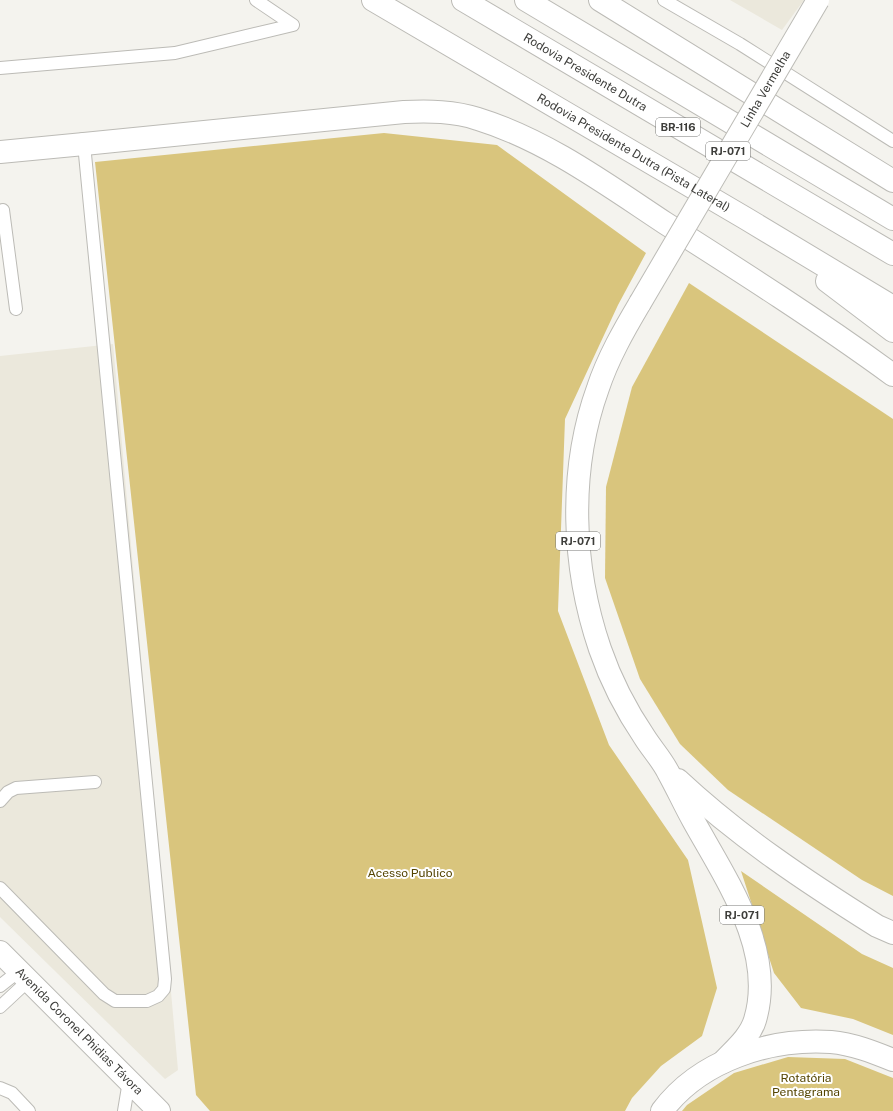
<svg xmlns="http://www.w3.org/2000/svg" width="893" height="1111" font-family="'Public Sans',sans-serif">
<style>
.built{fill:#ebe8dc}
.green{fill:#d9c57d}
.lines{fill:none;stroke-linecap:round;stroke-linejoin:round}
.lane-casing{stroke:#bcbbb6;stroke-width:14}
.primary-casing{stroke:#bcbbb6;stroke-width:24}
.highway-casing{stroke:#bcbbb6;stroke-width:24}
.lane{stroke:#fff;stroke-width:12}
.primary{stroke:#fff;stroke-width:22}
.highway{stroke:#fff;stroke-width:22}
.highway-bridge-casing{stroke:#bcbbb6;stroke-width:24;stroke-linecap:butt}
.highway-bridge{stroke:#fff;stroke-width:22}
.labels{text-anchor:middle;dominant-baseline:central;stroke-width:4;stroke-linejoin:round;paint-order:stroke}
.shield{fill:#fff;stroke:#777775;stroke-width:1}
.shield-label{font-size:11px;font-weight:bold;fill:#3d3d3a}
.street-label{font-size:12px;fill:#3d3d3a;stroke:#fff}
.park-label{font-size:12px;fill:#544400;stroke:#fff}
</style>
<rect width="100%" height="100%" fill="#f4f3ee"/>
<g class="built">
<polygon points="730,0 804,0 782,30"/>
<polygon points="113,344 178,1070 165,1079 0,917 0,356"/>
</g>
<g class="green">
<polygon points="384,133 497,145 646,253 618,305 565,419 558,611 609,745 688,860 717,988 702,1036 661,1066 632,1098 625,1111 210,1111 196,1095 95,162"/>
<polygon points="689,283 893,419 893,896 862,880 728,790 680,744 640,679 605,578 606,487 632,387"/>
<polygon points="741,871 862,954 893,968 893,1035 853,1019 801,1008 774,973"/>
<polygon points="788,1057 845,1059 893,1078 893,1111 682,1111 687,1105 734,1073"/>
</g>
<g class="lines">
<g class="lane-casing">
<g id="lane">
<polyline points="664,0 740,44 893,141"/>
<polyline points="0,68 175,53 293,25 256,0"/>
<polyline points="0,211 3,210 16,309"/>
<polyline points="0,801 8,792 16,788 95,782"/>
<polyline points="0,888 104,994 115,1001 147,1001 158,996 164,989 165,979 84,144"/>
<polyline points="0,986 19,971"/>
<polyline points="0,1007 29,980"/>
<polyline points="0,1088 12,1093 29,1111"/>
<polyline points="124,1111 129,1081"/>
</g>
</g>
<g class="primary-casing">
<g id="primary">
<polyline points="0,152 84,144"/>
<path id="s1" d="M0 952 159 1111"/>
<path d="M662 1111C700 1060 770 1038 831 1042 853 1044 873 1052 893 1060"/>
</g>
</g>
<g class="highway-casing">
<g id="highway">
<path id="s2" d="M373 0 745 218 893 307"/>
<path id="s3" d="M463 0 893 254"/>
<polyline points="526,0 893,219"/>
<polyline points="600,0 893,181"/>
<path d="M84 144 404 112C429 111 454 111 478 119 546 140 606 184 665 223 742 272 819 321 893 375"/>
<polyline points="827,281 893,331"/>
<path d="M640 303C624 330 608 358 598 388 568 471 572 567 600 649 611 681 626 710 645 738 652 749 662 760 668 772 677 788 684 804 693 820 725 878 776 950 755 1020 750 1037 734 1050 723 1062"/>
<path d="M678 780C739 837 807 882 877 926L893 933"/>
</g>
</g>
<use href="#lane" class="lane"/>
<use href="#primary" class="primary"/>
<use href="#highway" class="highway"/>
<g class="highway-bridge-casing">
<g id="highway-bridge">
<path id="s4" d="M640 303 818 0"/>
</g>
</g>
<use href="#highway-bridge" class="highway-bridge"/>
</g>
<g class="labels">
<g class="shield">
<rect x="656" y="118" width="44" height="18" rx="3"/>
<rect x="706" y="142" width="44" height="18" rx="3"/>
<rect x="556" y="532" width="44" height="18" rx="3"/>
<rect x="720" y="906" width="44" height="18" rx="3"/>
</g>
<g class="shield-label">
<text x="678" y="127">BR-116</text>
<text x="728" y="151">RJ-071</text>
<text x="578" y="541">RJ-071</text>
<text x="742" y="915">RJ-071</text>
</g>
<g class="street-label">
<text stroke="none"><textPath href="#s3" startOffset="142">Rodovia Presidente Dutra</textPath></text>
<text stroke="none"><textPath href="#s4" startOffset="248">Linha Vermelha</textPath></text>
<text stroke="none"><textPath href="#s2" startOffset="302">Rodovia Presidente Dutra (Pista Lateral)</textPath></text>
<text stroke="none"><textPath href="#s1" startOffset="112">Avenida Coronel Phidias Távora</textPath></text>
</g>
<g class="park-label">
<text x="410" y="873">Acesso Publico</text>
<text x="806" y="1078">Rotatória<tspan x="806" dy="14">Pentagrama</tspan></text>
</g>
</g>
</svg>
